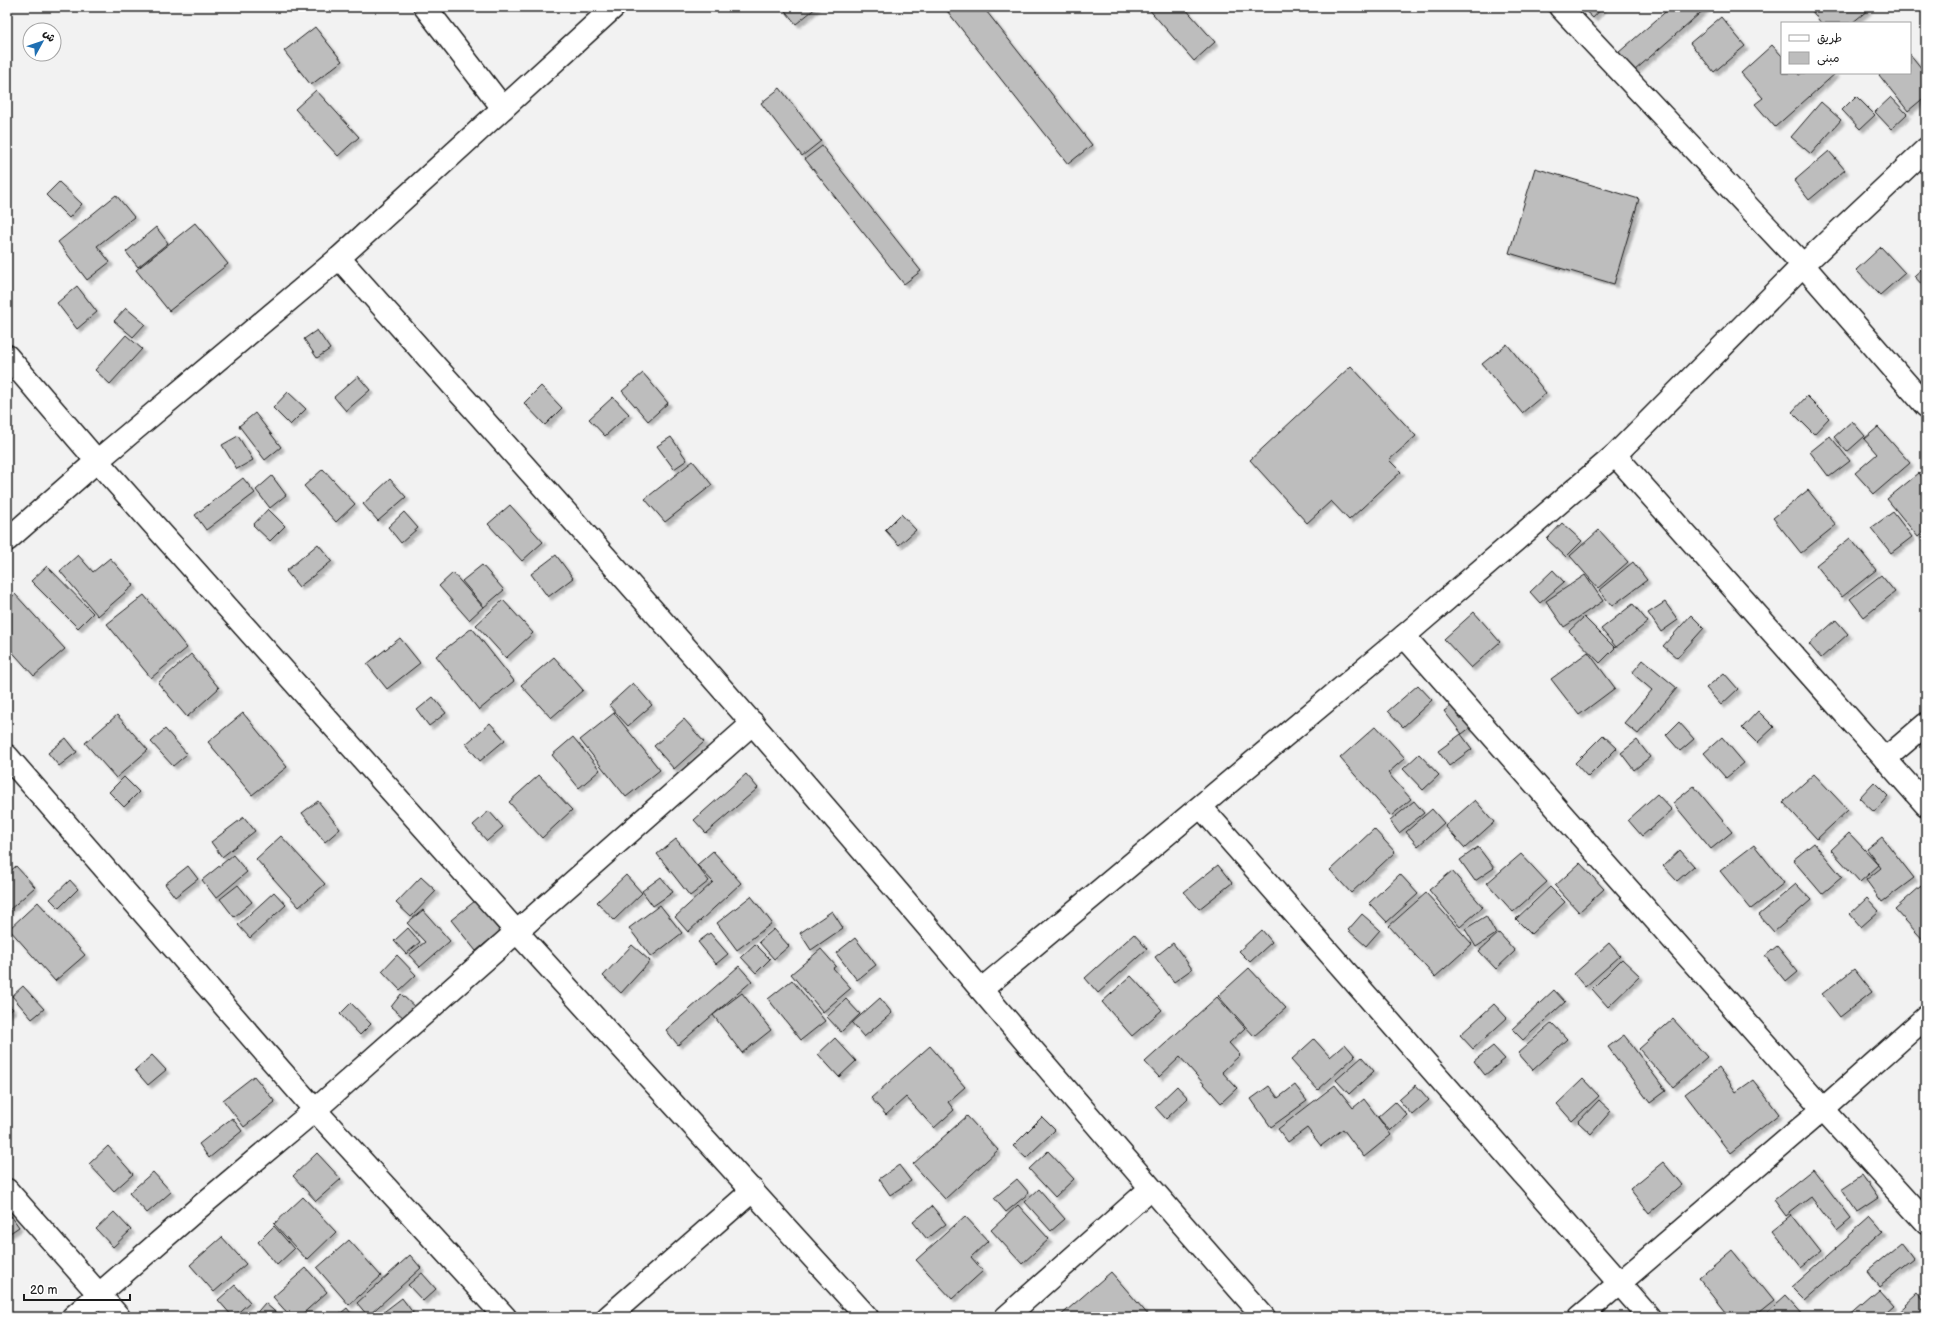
<svg xmlns="http://www.w3.org/2000/svg" width="1933" height="1324" font-family="'Balsamiq Sans','Playpen Sans Arabic',sans-serif">
<style>
.building{fill:#bdbdbd;stroke:#1c1c1c;filter:url(#shadow)}
.lines{fill:none;stroke-linecap:round;stroke-linejoin:round}
.minor-casing{stroke:#1c1c1c;stroke-width:25}
.minor{stroke:#fff;stroke-width:22}
</style>
<defs>
<filter id="shadow"><feDropShadow dx="3.5" dy="3.5" stdDeviation="1" flood-color="#0004"/></filter>
</defs>
<rect width="100%" height="100%" fill="#f2f2f2"/>
<filter id="ink" filterUnits="userSpaceOnUse"><feTurbulence type="fractalNoise" baseFrequency=".025" numOctaves="2"/><feDisplacementMap in="SourceGraphic" scale="8" xChannelSelector="R" yChannelSelector="G"/><feConvolveMatrix kernelMatrix="1 2 1 2 8 2 1 2 1" color-interpolation-filters="sRGB"/></filter>
<g filter="url(#ink)">
<g class="building">
<polygon points="782,7 817,7 796,24"/>
<polygon points="944,7 983,7 1092,145 1068,164"/>
<polygon points="1147,7 1184,7 1215,42 1194,61"/>
<polygon points="1581,7 1603,7 1593,18"/>
<polygon points="1671,7 1707,7 1634,71 1618,53"/>
<polygon points="1809,7 1865,7 1868,10 1852,23 1821,23"/>
<polygon points="1721,17 1745,46 1714,72 1690,43"/>
<polygon points="315,27 342,61 311,85 284,51"/>
<polygon points="1772,45 1782,56 1782,73 1797,73 1799,75 1802,73 1836,73 1775,127 1755,104 1763,98 1741,73"/>
<polygon points="1910,54 1926,74 1926,96 1908,111 1879,75 1881,73 1910,73"/>
<polygon points="780,88 821,141 802,156 761,103"/>
<polygon points="316,90 359,137 338,156 295,109"/>
<polygon points="1856,96 1875,115 1860,129 1842,110"/>
<polygon points="1891,97 1907,114 1891,129 1875,112"/>
<polygon points="1821,102 1841,120 1811,154 1791,137"/>
<polygon points="822,146 921,271 904,284 805,159"/>
<polygon points="1829,151 1845,170 1809,200 1794,181"/>
<polygon points="1535,168 1639,199 1614,284 1509,253"/>
<polygon points="59,182 82,204 69,218 46,195"/>
<polygon points="116,195 134,217 97,246 110,262 87,280 58,242"/>
<polygon points="195,223 228,264 169,311 136,270"/>
<polygon points="156,227 168,243 138,267 126,252"/>
<polygon points="1881,247 1905,273 1880,295 1856,270"/>
<polygon points="1926,265 1926,289 1914,276"/>
<polygon points="77,286 97,312 77,329 57,303"/>
<polygon points="126,308 145,324 133,337 114,321"/>
<polygon points="317,330 330,349 317,358 304,339"/>
<polygon points="126,335 142,349 110,384 95,370"/>
<polygon points="1507,344 1546,393 1522,413 1482,364"/>
<polygon points="1351,366 1416,436 1389,460 1401,472 1349,520 1331,501 1307,523 1250,460"/>
<polygon points="643,373 668,403 648,421 622,391"/>
<polygon points="358,376 370,390 346,411 334,397"/>
<polygon points="541,386 562,408 545,425 524,403"/>
<polygon points="288,392 306,409 290,425 273,408"/>
<polygon points="1807,396 1829,418 1814,434 1792,412"/>
<polygon points="613,397 629,414 605,436 589,419"/>
<polygon points="255,413 281,447 265,460 239,426"/>
<polygon points="1852,421 1865,436 1847,452 1834,437"/>
<polygon points="1878,427 1910,463 1874,494 1855,473 1877,454 1864,439"/>
<polygon points="238,436 253,460 237,469 222,445"/>
<polygon points="1830,436 1850,461 1829,477 1810,452"/>
<polygon points="671,437 687,460 674,469 657,446"/>
<polygon points="693,461 712,485 665,522 645,499"/>
<polygon points="323,469 355,504 336,522 304,486"/>
<polygon points="1919,473 1926,482 1926,530 1918,537 1887,499"/>
<polygon points="272,476 286,495 270,508 256,490"/>
<polygon points="243,478 255,493 206,530 195,515"/>
<polygon points="390,479 406,497 378,521 363,504"/>
<polygon points="1808,490 1836,525 1801,553 1773,518"/>
<polygon points="510,505 543,542 522,561 488,524"/>
<polygon points="268,509 285,526 270,541 253,525"/>
<polygon points="404,512 418,528 401,543 388,527"/>
<polygon points="1893,512 1912,537 1891,553 1871,528"/>
<polygon points="901,514 916,530 899,545 885,530"/>
<polygon points="1562,523 1582,541 1566,557 1547,539"/>
<polygon points="1599,530 1628,562 1598,588 1570,556"/>
<polygon points="1850,538 1876,570 1842,597 1816,565"/>
<polygon points="318,544 332,561 299,587 286,571"/>
<polygon points="78,555 93,572 110,558 134,585 98,616 60,571"/>
<polygon points="556,555 573,578 548,597 531,574"/>
<polygon points="1633,562 1647,580 1612,606 1599,590"/>
<polygon points="482,565 504,590 484,607 462,581"/>
<polygon points="47,566 93,613 78,628 31,581"/>
<polygon points="1553,570 1564,582 1540,603 1530,592"/>
<polygon points="453,573 483,607 469,620 439,586"/>
<polygon points="1585,575 1603,601 1564,627 1546,601"/>
<polygon points="1881,575 1895,592 1864,617 1850,599"/>
<polygon points="15,594 65,649 34,676 7,646 7,601"/>
<polygon points="144,595 187,648 151,678 107,624"/>
<polygon points="503,600 533,633 506,658 476,625"/>
<polygon points="1665,602 1678,620 1661,632 1648,613"/>
<polygon points="1633,604 1648,622 1616,647 1601,629"/>
<polygon points="1474,612 1500,642 1471,668 1444,639"/>
<polygon points="1691,615 1704,628 1677,658 1663,646"/>
<polygon points="1584,617 1615,648 1600,663 1569,631"/>
<polygon points="1836,620 1848,634 1821,658 1809,644"/>
<polygon points="472,628 514,681 479,710 436,656"/>
<polygon points="400,638 420,663 387,689 367,664"/>
<polygon points="1588,652 1615,688 1579,715 1551,679"/>
<polygon points="191,654 219,688 187,717 158,683"/>
<polygon points="554,657 583,690 551,718 521,685"/>
<polygon points="1643,660 1677,688 1638,734 1624,723 1652,690 1632,673"/>
<polygon points="1724,673 1738,689 1721,705 1706,688"/>
<polygon points="633,683 652,705 628,726 609,705"/>
<polygon points="1418,685 1432,700 1403,727 1388,711"/>
<polygon points="433,697 446,713 429,726 417,710"/>
<polygon points="1458,701 1476,723 1462,734 1444,711"/>
<polygon points="1758,711 1774,727 1757,743 1742,728"/>
<polygon points="243,713 287,767 252,795 208,742"/>
<polygon points="614,713 660,770 626,797 580,740"/>
<polygon points="117,715 148,750 116,778 85,743"/>
<polygon points="684,719 704,742 674,769 654,746"/>
<polygon points="1679,722 1694,739 1680,751 1666,735"/>
<polygon points="490,723 505,740 480,761 466,744"/>
<polygon points="1376,726 1405,758 1388,773 1411,799 1391,816 1340,758"/>
<polygon points="165,729 187,754 173,766 151,742"/>
<polygon points="1461,734 1472,749 1449,766 1438,751"/>
<polygon points="1603,735 1617,748 1588,777 1575,763"/>
<polygon points="573,737 600,770 579,788 552,755"/>
<polygon points="1722,737 1744,763 1726,778 1704,753"/>
<polygon points="66,738 77,752 59,766 48,753"/>
<polygon points="1637,740 1650,757 1634,770 1621,753"/>
<polygon points="1419,754 1439,775 1423,790 1403,769"/>
<polygon points="746,774 758,788 706,833 694,820"/>
<polygon points="1814,774 1848,810 1817,839 1783,802"/>
<polygon points="539,775 572,810 542,838 509,802"/>
<polygon points="124,777 139,792 124,807 109,792"/>
<polygon points="1874,782 1888,796 1874,812 1859,798"/>
<polygon points="1694,786 1732,832 1711,849 1673,803"/>
<polygon points="1657,794 1672,810 1642,836 1628,820"/>
<polygon points="1475,800 1494,822 1465,848 1445,826"/>
<polygon points="318,801 340,829 325,842 302,813"/>
<polygon points="1414,801 1424,813 1399,833 1390,821"/>
<polygon points="1432,809 1444,823 1418,846 1406,832"/>
<polygon points="489,811 503,827 487,841 473,825"/>
<polygon points="244,817 255,831 222,857 211,842"/>
<polygon points="1374,829 1395,852 1351,893 1330,870"/>
<polygon points="1849,833 1879,865 1860,882 1831,850"/>
<polygon points="281,836 325,884 299,907 256,859"/>
<polygon points="1882,837 1914,878 1882,902 1866,880 1881,868 1867,849"/>
<polygon points="676,839 709,881 690,896 657,854"/>
<polygon points="1814,843 1842,877 1822,894 1793,860"/>
<polygon points="1754,845 1784,883 1751,909 1720,871"/>
<polygon points="1478,847 1494,868 1475,881 1460,860"/>
<polygon points="1680,850 1694,866 1677,881 1663,866"/>
<polygon points="713,851 741,883 688,932 675,917 713,882 697,865"/>
<polygon points="1521,854 1547,882 1513,912 1487,883"/>
<polygon points="233,855 247,872 216,898 202,880"/>
<polygon points="1580,863 1604,889 1579,912 1555,886"/>
<polygon points="1218,865 1232,883 1199,909 1184,892"/>
<polygon points="16,866 35,887 7,912 7,874"/>
<polygon points="188,866 198,879 175,897 165,884"/>
<polygon points="1452,871 1483,907 1460,927 1429,890"/>
<polygon points="1400,874 1418,894 1387,922 1369,903"/>
<polygon points="626,875 642,893 614,920 597,902"/>
<polygon points="421,877 436,891 411,917 396,903"/>
<polygon points="661,877 673,892 653,906 642,891"/>
<polygon points="70,880 78,889 59,908 50,899"/>
<polygon points="1796,884 1811,900 1774,932 1759,915"/>
<polygon points="238,885 252,902 234,917 220,899"/>
<polygon points="1921,886 1926,892 1926,943 1895,909"/>
<polygon points="1550,887 1565,902 1531,934 1516,919"/>
<polygon points="274,892 286,905 250,938 238,925"/>
<polygon points="1426,893 1472,944 1435,977 1389,926"/>
<polygon points="751,896 772,923 737,950 717,923"/>
<polygon points="1867,898 1879,911 1861,927 1850,914"/>
<polygon points="475,901 500,931 476,951 451,920"/>
<polygon points="38,902 85,955 55,981 9,929"/>
<polygon points="660,905 682,933 651,957 629,928"/>
<polygon points="423,910 450,941 420,967 409,955 425,942 407,923"/>
<polygon points="832,911 843,928 811,950 800,933"/>
<polygon points="1362,914 1380,930 1366,946 1348,930"/>
<polygon points="1486,916 1496,934 1476,947 1465,929"/>
<polygon points="408,928 420,942 406,954 394,941"/>
<polygon points="774,929 789,946 774,959 759,942"/>
<polygon points="1262,930 1272,942 1250,962 1239,951"/>
<polygon points="710,933 728,954 716,964 698,942"/>
<polygon points="1499,933 1515,951 1496,969 1479,951"/>
<polygon points="1134,934 1147,949 1098,993 1085,978"/>
<polygon points="855,938 876,965 857,980 836,953"/>
<polygon points="1173,943 1192,969 1174,982 1155,957"/>
<polygon points="1609,943 1620,956 1585,987 1574,974"/>
<polygon points="755,944 770,959 756,973 741,957"/>
<polygon points="632,945 650,961 621,993 603,976"/>
<polygon points="1777,946 1798,972 1786,982 1765,956"/>
<polygon points="821,949 836,966 833,968 851,988 823,1012 791,974"/>
<polygon points="397,955 416,975 400,990 382,971"/>
<polygon points="1622,959 1640,976 1608,1007 1592,989"/>
<polygon points="739,966 752,981 678,1045 666,1030"/>
<polygon points="1249,968 1286,1008 1254,1036 1218,996"/>
<polygon points="1854,969 1872,992 1840,1017 1822,994"/>
<polygon points="1131,976 1162,1010 1132,1036 1102,1002"/>
<polygon points="792,980 825,1021 801,1040 768,999"/>
<polygon points="23,986 44,1009 32,1019 12,996"/>
<polygon points="1554,990 1565,1002 1523,1040 1512,1029"/>
<polygon points="742,993 771,1030 742,1053 713,1015"/>
<polygon points="401,994 420,1012 410,1023 391,1007"/>
<polygon points="1217,997 1245,1028 1229,1043 1240,1055 1222,1072 1237,1088 1221,1103 1180,1057 1159,1077 1145,1062"/>
<polygon points="880,998 892,1013 864,1037 852,1023"/>
<polygon points="846,999 860,1014 841,1032 827,1017"/>
<polygon points="7,1003 13,1009 7,1014"/>
<polygon points="351,1003 371,1024 360,1035 340,1014"/>
<polygon points="1494,1004 1507,1018 1473,1049 1460,1035"/>
<polygon points="1673,1019 1707,1057 1673,1087 1639,1049"/>
<polygon points="1552,1023 1567,1039 1533,1070 1518,1053"/>
<polygon points="1624,1035 1666,1091 1650,1103 1608,1047"/>
<polygon points="835,1038 856,1061 839,1077 818,1054"/>
<polygon points="1314,1039 1330,1057 1345,1044 1355,1056 1318,1090 1291,1060"/>
<polygon points="930,1046 965,1087 948,1102 954,1110 934,1128 906,1097 886,1115 871,1098"/>
<polygon points="1493,1046 1505,1059 1485,1075 1474,1061"/>
<polygon points="152,1055 166,1070 148,1085 135,1070"/>
<polygon points="1362,1057 1374,1071 1349,1094 1336,1080"/>
<polygon points="1719,1068 1736,1092 1753,1080 1779,1114 1730,1153 1685,1094"/>
<polygon points="254,1076 275,1102 244,1127 223,1100"/>
<polygon points="1583,1079 1599,1096 1572,1121 1557,1104"/>
<polygon points="1295,1085 1307,1101 1271,1127 1251,1099 1269,1086 1278,1098"/>
<polygon points="1335,1085 1353,1108 1364,1099 1391,1135 1364,1157 1343,1129 1321,1146 1307,1128 1288,1142 1278,1129"/>
<polygon points="1416,1085 1429,1100 1412,1115 1399,1100"/>
<polygon points="1177,1086 1188,1098 1166,1119 1155,1107"/>
<polygon points="1599,1100 1611,1111 1591,1134 1578,1122"/>
<polygon points="1395,1102 1407,1115 1390,1131 1378,1117"/>
<polygon points="967,1116 998,1150 945,1199 913,1164"/>
<polygon points="1042,1117 1055,1130 1026,1158 1013,1146"/>
<polygon points="232,1118 242,1131 209,1158 199,1144"/>
<polygon points="108,1146 133,1174 114,1191 89,1164"/>
<polygon points="1048,1151 1074,1179 1055,1197 1029,1169"/>
<polygon points="317,1153 341,1179 316,1201 293,1176"/>
<polygon points="1663,1162 1682,1185 1649,1213 1630,1189"/>
<polygon points="899,1165 911,1181 890,1195 879,1179"/>
<polygon points="1813,1169 1851,1219 1837,1231 1811,1197 1786,1216 1774,1200"/>
<polygon points="153,1172 171,1192 147,1213 129,1193"/>
<polygon points="1862,1175 1878,1198 1857,1212 1841,1189"/>
<polygon points="1017,1179 1029,1193 1006,1212 994,1198"/>
<polygon points="1039,1189 1065,1219 1051,1231 1025,1202"/>
<polygon points="303,1197 336,1232 307,1260 274,1224"/>
<polygon points="1018,1205 1049,1239 1022,1264 991,1230"/>
<polygon points="932,1206 946,1224 927,1239 913,1222"/>
<polygon points="114,1212 131,1230 113,1247 96,1229"/>
<polygon points="9,1213 19,1227 7,1235 7,1215"/>
<polygon points="1791,1215 1820,1252 1801,1267 1772,1230"/>
<polygon points="965,1216 988,1241 971,1257 983,1271 952,1299 916,1260"/>
<polygon points="1871,1217 1883,1231 1804,1301 1791,1288"/>
<polygon points="274,1226 294,1249 277,1265 258,1242"/>
<polygon points="222,1237 246,1264 214,1292 190,1265"/>
<polygon points="349,1240 381,1276 349,1305 317,1268"/>
<polygon points="1901,1243 1913,1259 1879,1286 1867,1271"/>
<polygon points="1732,1250 1773,1301 1753,1317 1730,1317 1699,1278"/>
<polygon points="410,1255 421,1268 368,1316 357,1303"/>
<polygon points="306,1268 327,1292 299,1317 291,1317 273,1297"/>
<polygon points="1111,1272 1150,1317 1059,1317"/>
<polygon points="422,1273 436,1289 423,1301 408,1285"/>
<polygon points="235,1285 250,1302 233,1317 218,1300"/>
<polygon points="1878,1289 1892,1305 1878,1317 1846,1317"/>
<polygon points="1918,1294 1926,1303 1926,1317 1893,1317"/>
<polygon points="1784,1297 1802,1317 1762,1317"/>
<polygon points="402,1298 416,1317 377,1317"/>
<polygon points="265,1303 281,1317 253,1317"/>
<polygon points="347,1308 354,1317 336,1317"/>
<polygon points="1190,1311 1196,1317 1183,1317"/>
</g>
<g class="lines">
<g class="minor-casing">
<g id="minor">
<polyline points="425,7 503,108"/>
<polyline points="1560,7 1803,265 1926,406"/>
<path d="M339 258C477 413 616 567 752 723 924 919 1090 1122 1264 1317"/>
<polyline points="7,356 97,461 516,931 867,1317"/>
<polyline points="1615,455 1926,805"/>
<polyline points="7,540 97,461 339,258 614,7"/>
<polyline points="1404,636 1823,1109 1926,1222"/>
<polyline points="7,756 315,1110 505,1317"/>
<polyline points="1885,759 1926,724"/>
<polyline points="1201,807 1649,1317"/>
<polyline points="982,989 1404,636 1615,455 1803,265 1926,149"/>
<polyline points="7,1190 119,1317"/>
<polyline points="73,1317 196,1210 315,1110 753,723"/>
<polyline points="608,1317 753,1190"/>
<polyline points="1006,1317 1150,1189"/>
<polyline points="1580,1317 1823,1109 1926,1017"/>
</g>
</g>
<use href="#minor" class="minor"/>
</g>
</g>
<rect width="1933" height="1324" fill="none" stroke="#fff" stroke-width="24"/>
<rect x="12" y="12" width="1909" height="1300" fill="none" stroke="#1c1c1c" stroke-width="1.5" filter="url(#ink)"/>
<rect x="1781" y="22" width="130" height="52" fill="#ffffff" stroke="#a4a4a4"/>
<rect x="1789" y="35" width="20" height="6" fill="#ffffff" stroke="#a4a4a4"/>
<text x="1817" y="42" font-size="12" fill="#1c1c1c">طريق</text>
<rect x="1789" y="52" width="20" height="12" fill="#bdbdbd" stroke="#a4a4a4"/>
<text x="1817" y="62" font-size="12" fill="#1c1c1c">مبنى</text>
<g transform="translate(42 42) rotate(50)"><circle r="19" fill="#ffffff" stroke="#a4a4a4"/>
<path d="M0-3L7 15L0 10L-7 15Z" fill="#1f6fb2"/>
<text y="-6" font-size="11" font-weight="bold" text-anchor="middle" fill="#1c1c1c">ش</text>
</g>
<path d="M24 1294v6h106v-6" fill="none" stroke="#1c1c1c" stroke-width="2"/>
<text x="30" y="1294" font-size="12" fill="#1c1c1c" stroke="#ffffff" stroke-width="3" paint-order="stroke">20 m</text>
</svg>
